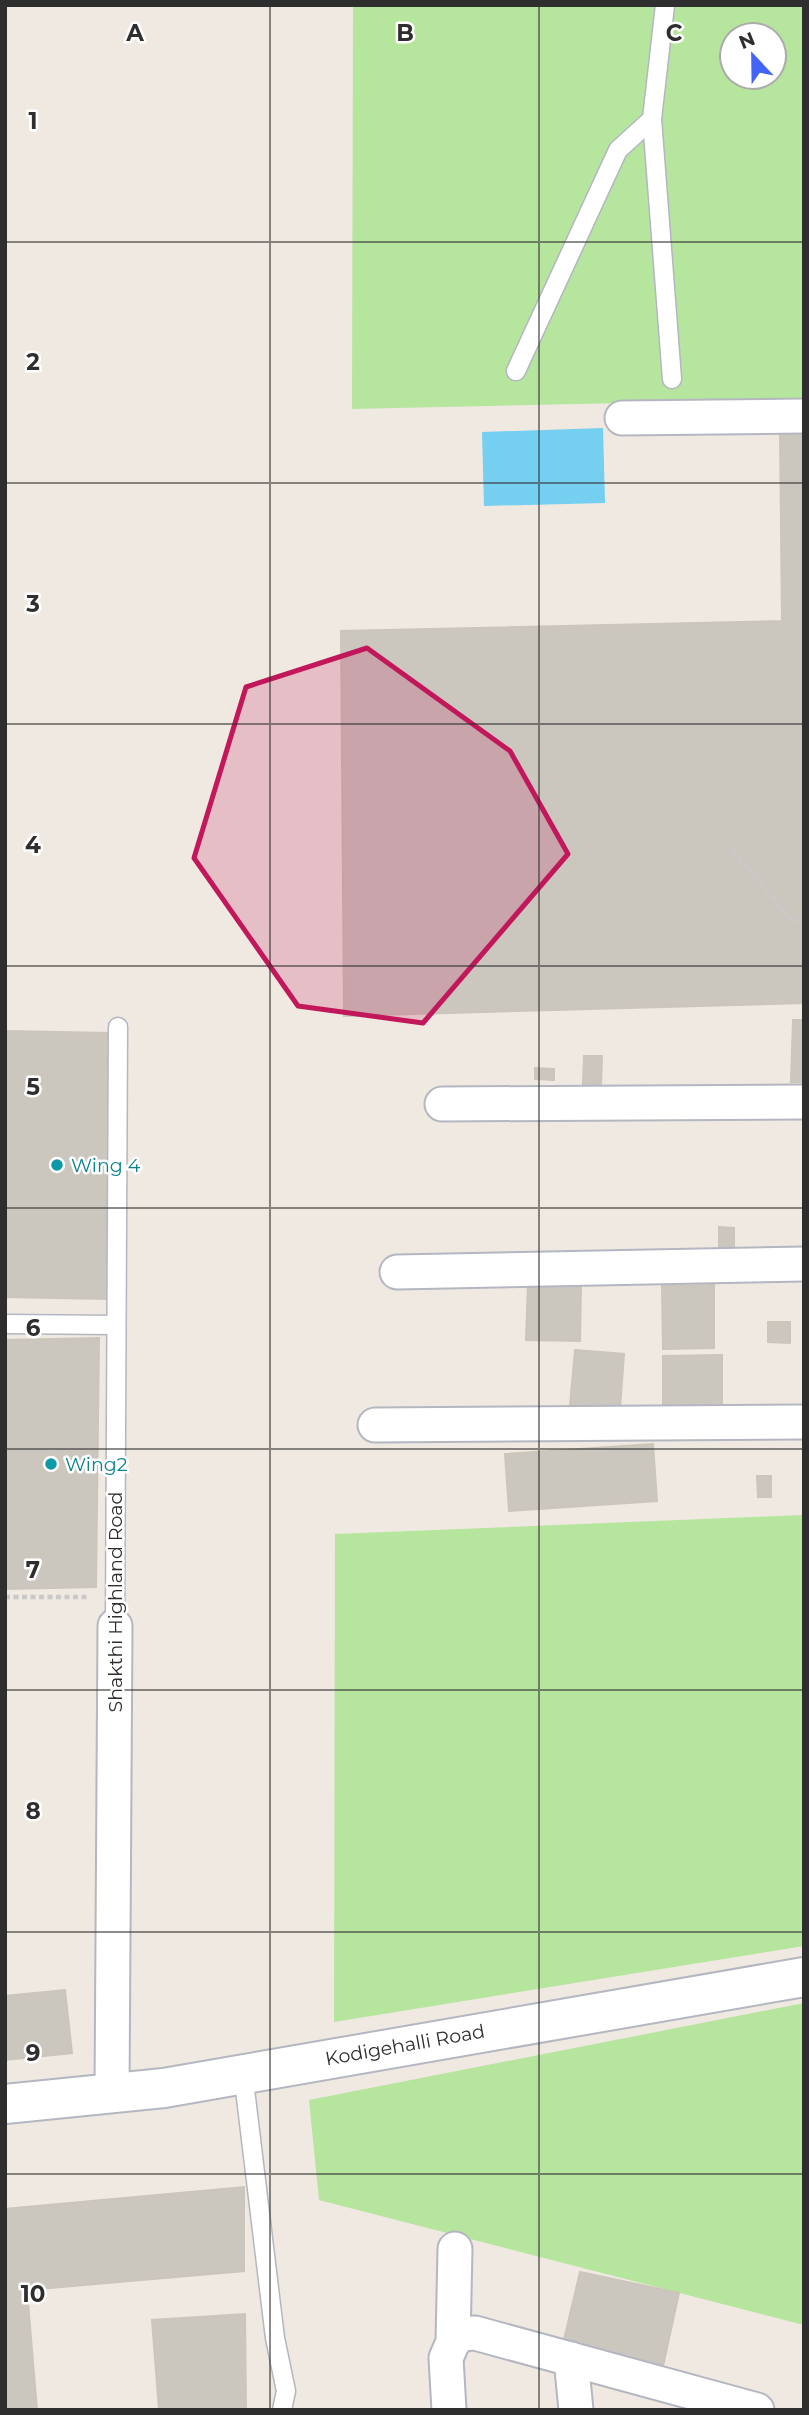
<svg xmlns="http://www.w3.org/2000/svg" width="809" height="2415" font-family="Montserrat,sans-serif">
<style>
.green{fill:#b6e59e;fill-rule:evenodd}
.water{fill:#75cff0}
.building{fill:#cbc7bf;stroke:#cbc5ba;stroke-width:2}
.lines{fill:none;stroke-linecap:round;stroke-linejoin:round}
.service-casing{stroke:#b4b7c1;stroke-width:21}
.minor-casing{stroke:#b4b7c1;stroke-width:37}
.tertiary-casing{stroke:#b4b7c1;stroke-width:42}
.path{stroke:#c9c9c9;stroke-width:4.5;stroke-dasharray:5 3.5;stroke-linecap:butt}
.service{stroke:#fff;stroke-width:18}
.minor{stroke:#fff;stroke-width:33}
.tertiary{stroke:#fff;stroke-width:38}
.marked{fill:#c2185b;fill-opacity:0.2;stroke:#c2185b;stroke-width:5;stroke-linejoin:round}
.grid{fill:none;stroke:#2e2e2e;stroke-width:2;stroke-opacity:0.55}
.culture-dot{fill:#0f9aa8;stroke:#fff;stroke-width:2.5}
.labels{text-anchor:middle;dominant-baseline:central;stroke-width:5;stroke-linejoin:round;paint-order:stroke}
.culture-label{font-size:19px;fill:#0d838f;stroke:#fff;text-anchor:start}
.street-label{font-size:19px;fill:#2e2e2e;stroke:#fff}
.grid-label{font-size:23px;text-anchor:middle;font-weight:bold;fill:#2e2e2e;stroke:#fff;stroke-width:5;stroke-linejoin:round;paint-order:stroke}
</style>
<rect width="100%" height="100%" fill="#efe9e1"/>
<g class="green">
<path d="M353 5H804V399L352 409ZM732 35H774V77H732Z"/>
<polygon points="804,1515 804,1946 334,2022 335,1534"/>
<polygon points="804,2003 804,2325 319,2200 309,2100"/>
</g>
<polygon class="water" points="603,428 605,503 484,506 482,432"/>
<g class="building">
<polygon points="780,433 804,433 804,1003 344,1016 341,631 782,621"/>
<polygon points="793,1020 804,1020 804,1082 791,1082"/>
<polygon points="5,1031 110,1033 107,1299 5,1297"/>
<polygon points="584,1056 602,1056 601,1084 583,1084"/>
<polygon points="535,1068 554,1069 554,1080 535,1079"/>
<polygon points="719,1227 734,1228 734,1248 719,1247"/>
<polygon points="528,1283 581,1284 580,1341 526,1340"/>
<polygon points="714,1285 714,1348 663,1349 662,1286"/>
<polygon points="768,1322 790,1322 790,1343 768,1342"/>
<polygon points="99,1338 96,1587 5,1589 5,1340"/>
<polygon points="575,1350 624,1354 620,1409 570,1405"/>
<polygon points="722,1355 722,1410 663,1410 663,1356"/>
<polygon points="653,1444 657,1501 509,1511 505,1454"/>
<polygon points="757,1476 771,1476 771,1497 758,1497"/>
<polygon points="65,1990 72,2053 5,2060 5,1996"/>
<polygon points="244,2187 244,2271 27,2290 37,2410 5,2410 5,2209"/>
<polygon points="580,2272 679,2293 663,2366 563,2344"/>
<polygon points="245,2314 246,2410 159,2410 152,2320"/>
</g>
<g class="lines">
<g class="service-casing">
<g id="service">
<polyline points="665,5 652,119 672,379"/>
<polyline points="516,371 618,150 652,119"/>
<polyline points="5,1324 116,1325"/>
<polyline points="115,1626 118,1027"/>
<polyline points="243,2073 275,2338 286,2391 282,2410"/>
</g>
</g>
<g class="minor-casing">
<g id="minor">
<polyline points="622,418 804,416"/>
<polyline points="442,1104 804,1102"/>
<polyline points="397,1272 804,1264"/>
<polyline points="375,1425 804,1422"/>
<polyline points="112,2093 115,1626"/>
<polyline points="453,2342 461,2334 475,2333 757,2410"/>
<polyline points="571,2359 576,2410"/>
<polyline points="449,2410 446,2358 453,2342 455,2249"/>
</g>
</g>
<g class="tertiary-casing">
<polyline id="tertiary" points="5,2104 164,2088 804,1977"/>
</g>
<g class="path">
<polyline points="733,851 792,920 804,921"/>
<polyline points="5,1597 88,1597"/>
</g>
<use href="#service" class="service"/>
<use href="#minor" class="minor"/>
<use href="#tertiary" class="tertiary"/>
</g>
<path class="marked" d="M367 648 510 751 568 854 423 1023 298 1006 194 858 246 687Z"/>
<path class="grid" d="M270 5V2410M539 5V2410M5 242H804M5 483H804M5 724H804M5 966H804M5 1208H804M5 1449H804M5 1690H804M5 1932H804M5 2174H804"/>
<g class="culture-dot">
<circle cx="57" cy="1165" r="7"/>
<circle cx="51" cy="1464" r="7"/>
</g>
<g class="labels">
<g class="culture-label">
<text x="71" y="1165">Wing 4</text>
<text x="65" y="1464">Wing2</text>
</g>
<g class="street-label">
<text transform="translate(115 1602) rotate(-90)">Shakthi Highland Road</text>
<text transform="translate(405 2045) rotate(-10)">Kodigehalli Road</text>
</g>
</g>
<g class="grid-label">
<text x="135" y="41">A</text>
<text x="405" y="41">B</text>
<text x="674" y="41">C</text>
<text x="33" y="129">1</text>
<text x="33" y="370">2</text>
<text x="33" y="612">3</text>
<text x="33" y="853">4</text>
<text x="33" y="1095">5</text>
<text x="33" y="1336">6</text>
<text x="33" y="1578">7</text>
<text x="33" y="1819">8</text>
<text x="33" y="2061">9</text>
<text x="33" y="2302">10</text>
</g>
<rect width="809" height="2415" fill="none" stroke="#2e2e2e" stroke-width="14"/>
<g transform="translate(753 56) rotate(338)"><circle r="33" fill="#ffffff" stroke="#ababab" stroke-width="2"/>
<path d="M0-5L12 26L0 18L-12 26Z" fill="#4264fb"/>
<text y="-10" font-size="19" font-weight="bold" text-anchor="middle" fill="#2e2e2e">N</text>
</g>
</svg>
